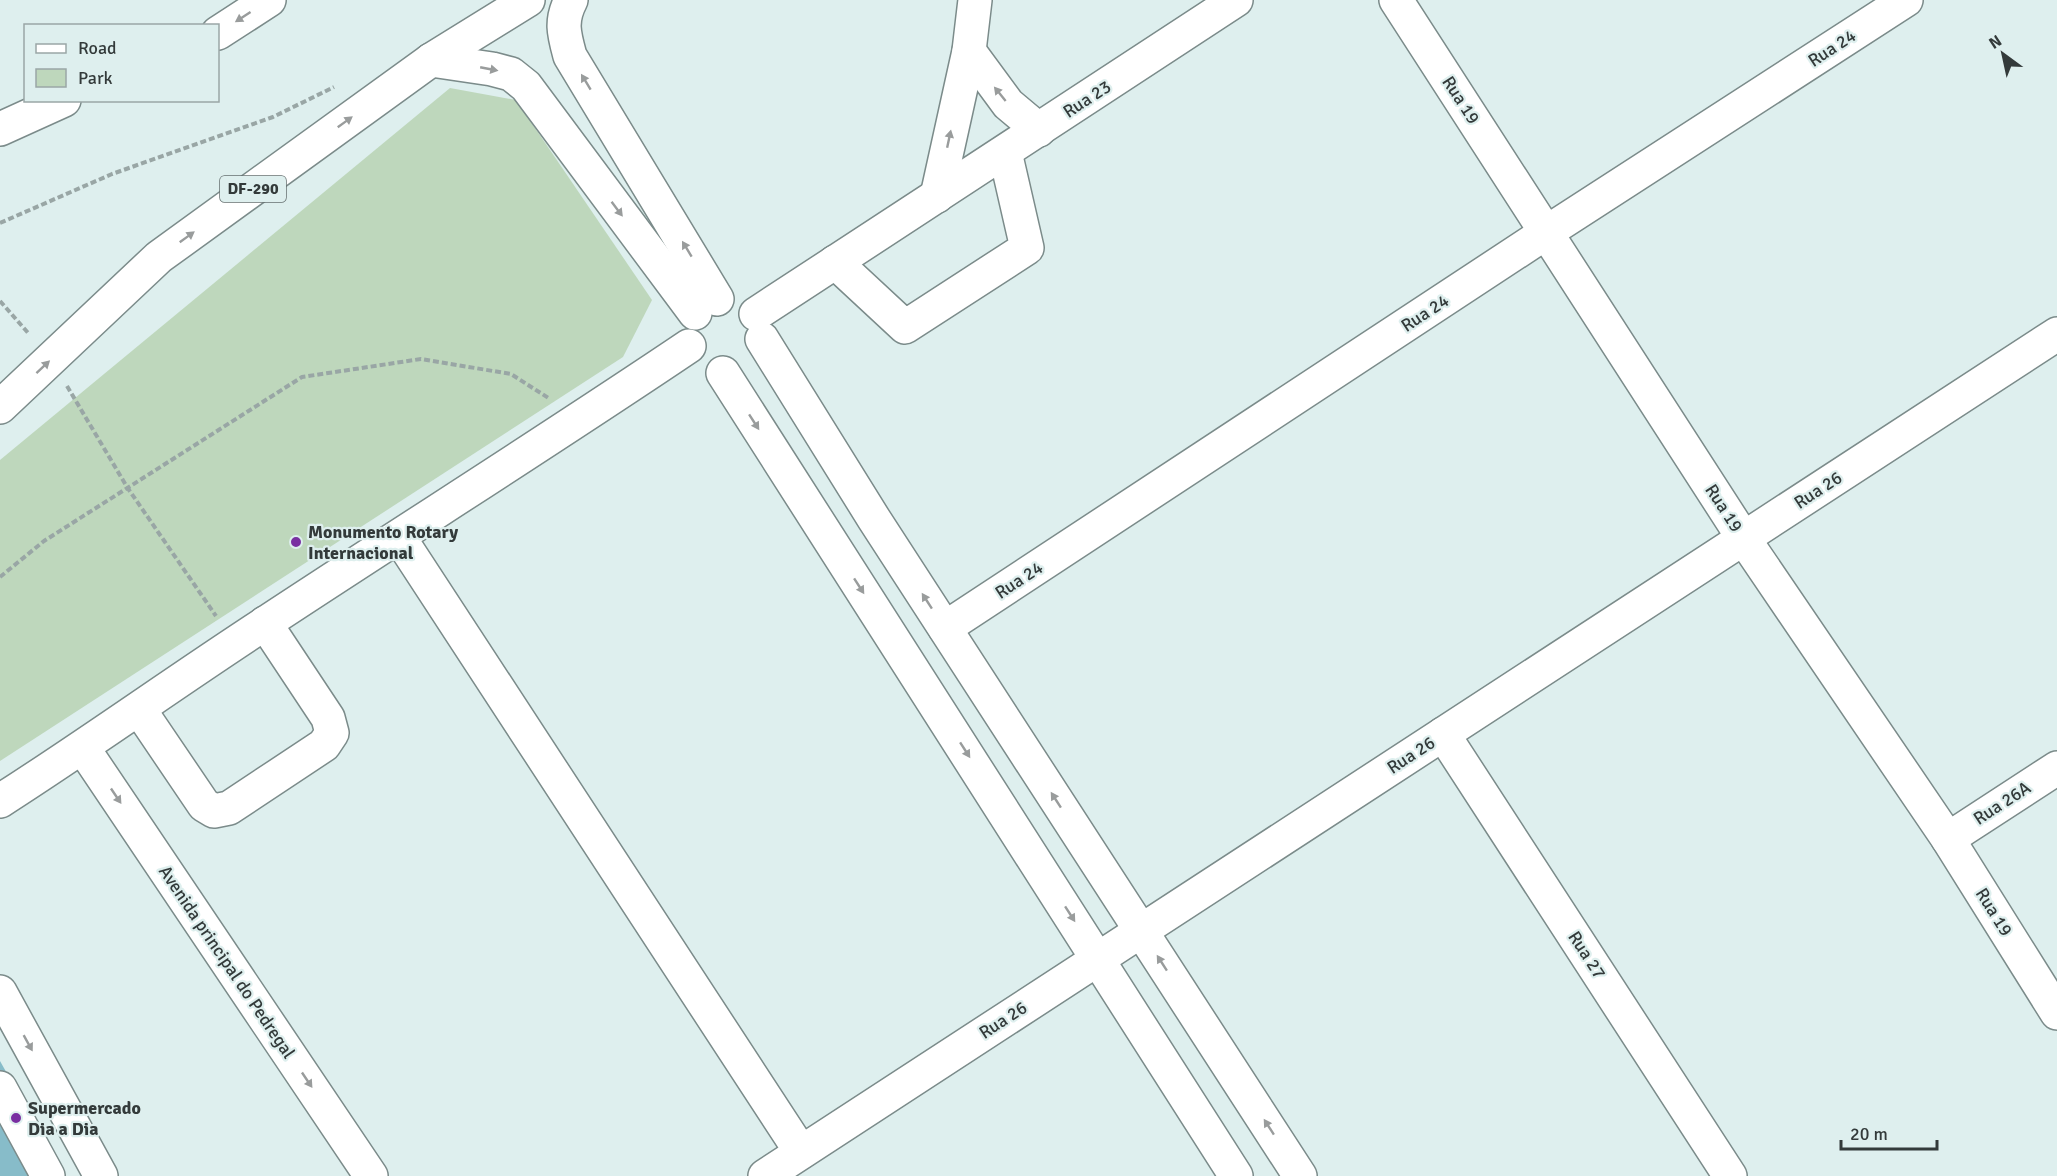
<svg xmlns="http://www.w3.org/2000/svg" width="2057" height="1176" font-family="Signika,sans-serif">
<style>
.green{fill:#bed7bc}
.building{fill:#87bcc9}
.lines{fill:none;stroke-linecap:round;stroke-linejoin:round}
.minor-casing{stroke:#7b8b8a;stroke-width:36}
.highway-casing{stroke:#7b8b8a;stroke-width:36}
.path{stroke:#99a6a5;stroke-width:4;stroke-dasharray:6 3;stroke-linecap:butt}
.minor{stroke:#fff;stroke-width:33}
.highway{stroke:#fff;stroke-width:33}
.oneway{fill:#999c9c}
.poi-dot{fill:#792fa1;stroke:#deefee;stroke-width:2}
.labels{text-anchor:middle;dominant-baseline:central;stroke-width:4.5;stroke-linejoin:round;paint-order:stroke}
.shield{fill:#deefee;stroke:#667070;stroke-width:1.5}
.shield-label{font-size:16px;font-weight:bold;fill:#333a3a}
.street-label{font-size:18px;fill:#333a3a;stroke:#deefee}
.poi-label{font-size:18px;font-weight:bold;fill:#333a3a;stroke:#deefee;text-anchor:start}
</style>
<rect width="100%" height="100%" fill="#deefee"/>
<polygon class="green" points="450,88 516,100 652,300 623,357 0,761 0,460"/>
<polygon class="building" points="0,1061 65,1176 0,1176"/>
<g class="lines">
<g class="minor-casing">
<g id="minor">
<path d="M571 0C560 21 564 34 570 56L717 299"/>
<polyline points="1396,0 1744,539 1948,839 2057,1013"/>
<polyline points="969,51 1008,104 1039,130"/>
<polyline points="431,60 492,69 511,74 526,86 695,313"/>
<polyline points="937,196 969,51 975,0"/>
<polyline points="835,262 905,327 1027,248 1005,152"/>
<polyline points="756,314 1236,0"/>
<polyline points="762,339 874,519 1300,1176"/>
<polyline points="723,373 1236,1176"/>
<polyline points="399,537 801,1152"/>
<polyline points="945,628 1547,232 1906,0"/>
<polyline points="139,709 204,805 214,811 229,808 324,745 332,733 328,718 265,623"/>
<polyline points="1443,734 1730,1176"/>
<polyline points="83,748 371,1176"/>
<path d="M0 801C89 744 175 682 264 624 405 531 548 441 689 346"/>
<polyline points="1948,839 2057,768"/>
<polyline points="0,992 101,1176"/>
<polyline points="0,1088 48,1176"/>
<polyline points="765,1176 2057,334"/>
</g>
</g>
<g class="highway-casing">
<g id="highway">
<polyline points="218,33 269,0"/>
<polyline points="0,129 64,100"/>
<polyline points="0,407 159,257 431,60 528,0"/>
</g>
</g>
<g class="path">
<polyline points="0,223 112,174 273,117 334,87"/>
<polyline points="0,301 29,334"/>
<polyline points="67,386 127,487 216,616"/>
<polyline points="0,577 44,541 302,377 421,359 511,374 550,399"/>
</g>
<use href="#minor" class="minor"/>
<use href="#highway" class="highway"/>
</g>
<defs><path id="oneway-solid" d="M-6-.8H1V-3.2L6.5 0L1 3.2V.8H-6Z" transform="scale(1.5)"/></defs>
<g class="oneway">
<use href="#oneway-solid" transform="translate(243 17) rotate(147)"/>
<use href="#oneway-solid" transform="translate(489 69) rotate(11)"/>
<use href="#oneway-solid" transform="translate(586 82) rotate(-121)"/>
<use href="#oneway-solid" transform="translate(1000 94) rotate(-129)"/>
<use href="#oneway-solid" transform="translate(345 122) rotate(-36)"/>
<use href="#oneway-solid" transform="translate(949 139) rotate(-78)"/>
<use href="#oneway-solid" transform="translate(617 209) rotate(53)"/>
<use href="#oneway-solid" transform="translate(187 237) rotate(-36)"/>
<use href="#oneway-solid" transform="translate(687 249) rotate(-121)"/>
<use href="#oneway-solid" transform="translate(43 367) rotate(-43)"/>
<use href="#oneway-solid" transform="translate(754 422) rotate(57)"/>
<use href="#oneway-solid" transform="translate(859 586) rotate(57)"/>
<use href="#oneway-solid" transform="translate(927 601) rotate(-123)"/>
<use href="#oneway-solid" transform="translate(965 750) rotate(57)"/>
<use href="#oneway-solid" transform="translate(116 796) rotate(56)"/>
<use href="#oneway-solid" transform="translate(1056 800) rotate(-123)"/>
<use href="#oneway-solid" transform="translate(1070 914) rotate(57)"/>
<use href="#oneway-solid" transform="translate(1162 963) rotate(-123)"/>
<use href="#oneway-solid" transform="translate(28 1043) rotate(61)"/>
<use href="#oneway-solid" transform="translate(307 1080) rotate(56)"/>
<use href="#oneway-solid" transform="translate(1269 1127) rotate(-123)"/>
</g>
<g class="poi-dot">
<circle cx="296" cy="542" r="6"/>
<circle cx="16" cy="1118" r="6"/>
</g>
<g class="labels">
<rect class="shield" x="220" y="176" width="66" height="26" rx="4.5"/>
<g class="shield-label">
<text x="253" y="189">DF-290</text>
</g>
<g class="street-label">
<text transform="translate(1832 48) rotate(-33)">Rua 24</text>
<text transform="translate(1087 99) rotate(-33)">Rua 23</text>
<text transform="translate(1461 100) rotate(57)">Rua 19</text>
<text transform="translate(1425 313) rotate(-33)">Rua 24</text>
<text transform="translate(1818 490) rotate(-33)">Rua 26</text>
<text transform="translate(1724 508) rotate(57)">Rua 19</text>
<text transform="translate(1019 580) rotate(-33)">Rua 24</text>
<text transform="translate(1411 755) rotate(-33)">Rua 26</text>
<text transform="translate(2002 803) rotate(-33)">Rua 26A</text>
<text transform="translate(1994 912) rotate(58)">Rua 19</text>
<text transform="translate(1587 955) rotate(57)">Rua 27</text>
<text transform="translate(227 962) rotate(56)">Avenida principal do Pedregal</text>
<text transform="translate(1003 1020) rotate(-33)">Rua 26</text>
</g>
<g class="poi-label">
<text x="308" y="532">Monumento Rotary<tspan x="308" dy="21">Internacional</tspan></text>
<text x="28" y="1108">Supermercado<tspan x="28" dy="21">Dia a Dia</tspan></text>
</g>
</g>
<rect x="24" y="24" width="195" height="78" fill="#deefee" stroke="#9aa7a6" stroke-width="1.5"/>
<rect x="36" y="44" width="30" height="9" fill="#ffffff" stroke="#9aa7a6" stroke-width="1.5"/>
<text x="78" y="54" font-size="18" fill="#333a3a">Road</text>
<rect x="36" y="69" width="30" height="18" fill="#bed7bc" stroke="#9aa7a6" stroke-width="1.5"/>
<text x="78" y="84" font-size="18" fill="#333a3a">Park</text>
<g transform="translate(2003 54) rotate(327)" stroke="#deefee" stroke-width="4.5" paint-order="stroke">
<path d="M0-4.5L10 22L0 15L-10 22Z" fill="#333a3a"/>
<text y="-9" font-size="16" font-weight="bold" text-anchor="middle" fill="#333a3a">N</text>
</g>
<path d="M1841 1140v9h96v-9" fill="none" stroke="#333a3a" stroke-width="3"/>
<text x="1850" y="1140" font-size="18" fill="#333a3a" stroke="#deefee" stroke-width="4.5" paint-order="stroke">20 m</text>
</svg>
